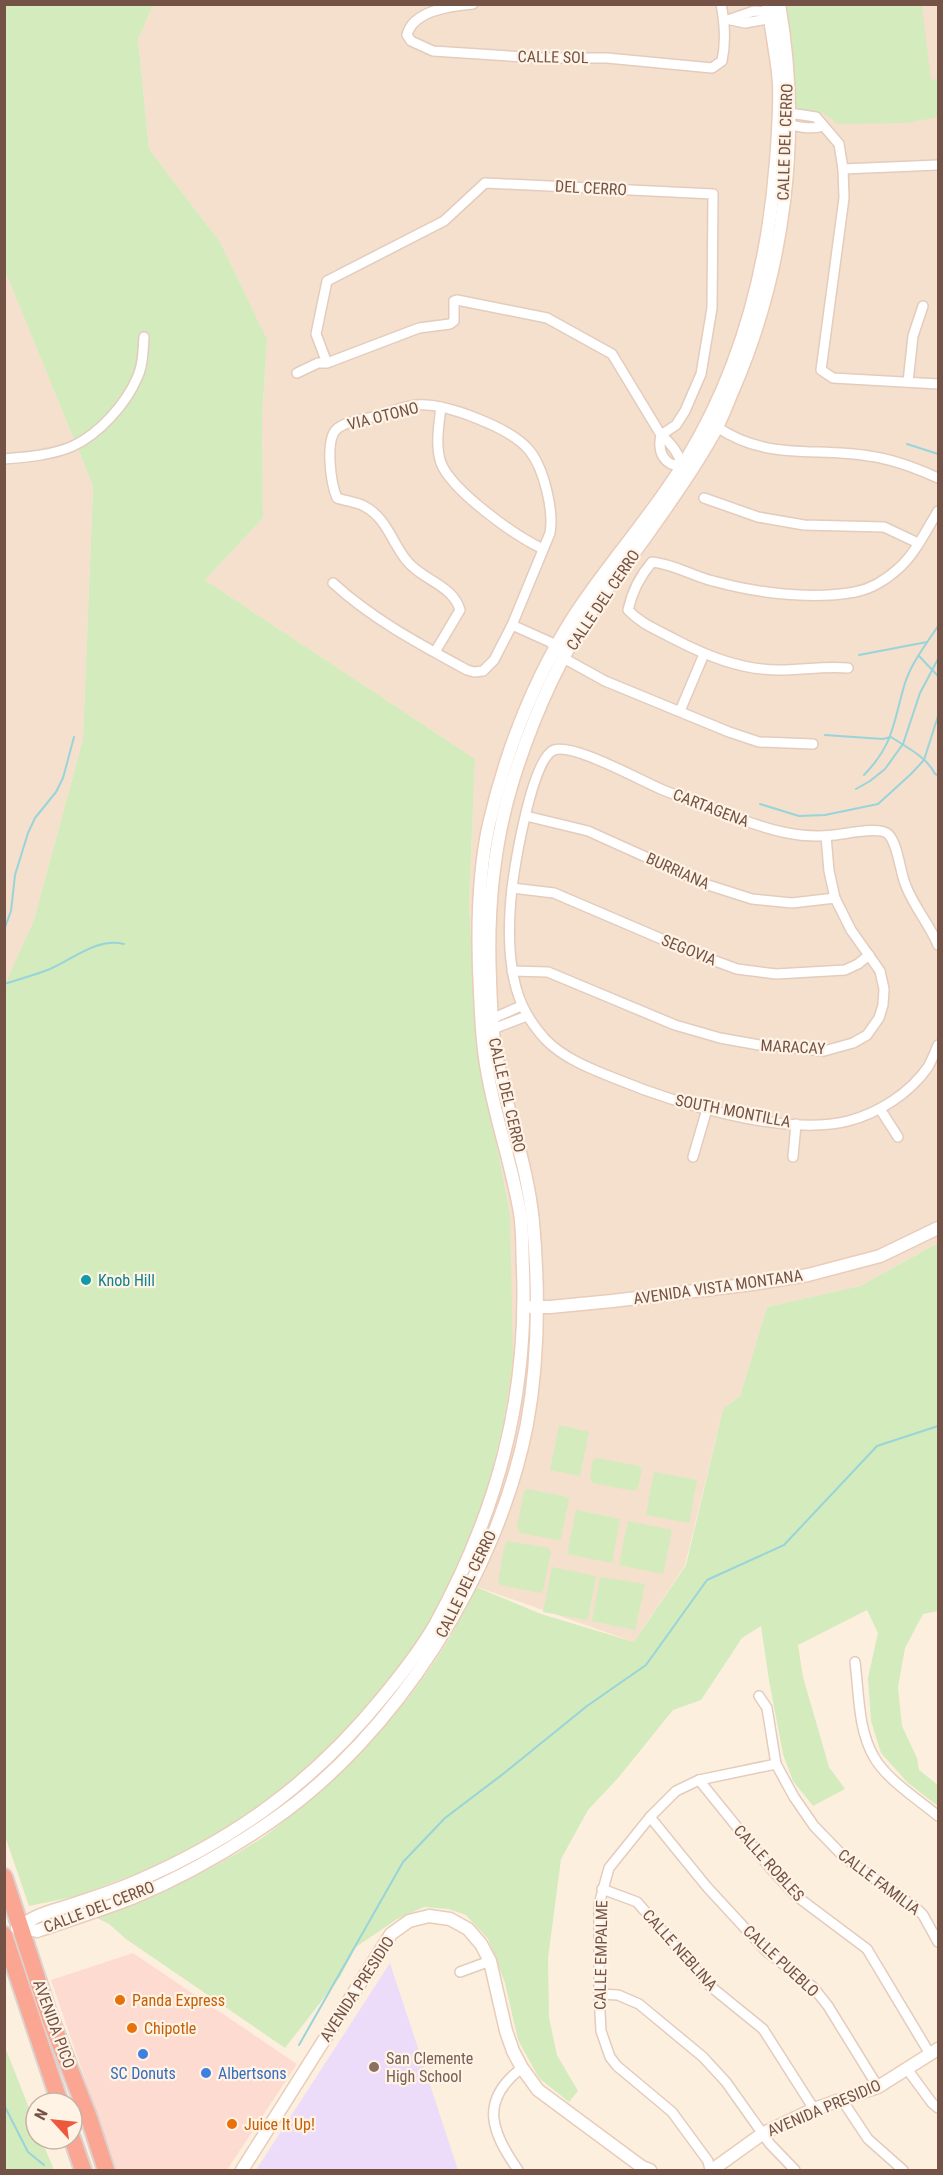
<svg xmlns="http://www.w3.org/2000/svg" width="943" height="2175" font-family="'Roboto Condensed',sans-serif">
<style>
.residential{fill:#f5e0cd}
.commercial{fill:#fedbd1}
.education{fill:#ecdcf9}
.green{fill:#d3ebbd}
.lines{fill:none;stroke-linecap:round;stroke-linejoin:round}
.stream{stroke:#98d4d9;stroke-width:2}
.street-casing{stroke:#e3ccbd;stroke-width:12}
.secondary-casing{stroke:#e9ccba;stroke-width:15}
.highway-casing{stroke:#dbd2cf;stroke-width:20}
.street{stroke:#fff;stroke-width:9}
.secondary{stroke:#fff;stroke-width:12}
.highway{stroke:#fba692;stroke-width:16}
.culture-dot{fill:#0f9aa8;stroke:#fff3e6;stroke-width:2}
.food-dot{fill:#e8710a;stroke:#fff3e6;stroke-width:2}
.shop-dot{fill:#3f7fe0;stroke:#fff3e6;stroke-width:2}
.education-dot{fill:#8d6e63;stroke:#fff3e6;stroke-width:2}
.labels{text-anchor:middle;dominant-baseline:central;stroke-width:4.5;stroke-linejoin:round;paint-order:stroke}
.street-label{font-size:16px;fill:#745346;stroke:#fff3e6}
.culture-label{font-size:16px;fill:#0d838f;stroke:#fff3e6;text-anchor:start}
.food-label{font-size:16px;fill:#c56008;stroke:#fff3e6;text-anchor:start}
.education-label{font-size:16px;fill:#785e54;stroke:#fff3e6;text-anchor:start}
.shop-label{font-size:16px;fill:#366cbe;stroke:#fff3e6}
</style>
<rect width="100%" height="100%" fill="#fdefde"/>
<g class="residential">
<polygon points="153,4 938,5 938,1243 860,1286 767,1307 740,1396 723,1409 685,1565 634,1642 452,1578 469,1543 485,1498 503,1426 510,1214 477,1042 469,904 475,759 205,580 263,518 262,419 267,339 220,242 149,149 138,39"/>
<polygon points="5,271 93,486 83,739 34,920 5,987"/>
</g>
<polygon class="commercial" points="133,1953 297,2064 227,2170 116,2170 51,1980"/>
<polygon class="education" points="390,1963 458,2170 256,2170"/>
<g class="green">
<polygon points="4,5 153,5 138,39 149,149 220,242 267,339 262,419 263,518 205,580 475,759 469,904 477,1042 510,1214 513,1360 503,1426 485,1498 469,1543 428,1624 402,1663 364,1710 326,1751 284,1788 240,1820 160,1865 77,1896 29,1906 4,1833 4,987 34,920 83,739 93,486 5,271"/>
<polygon points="784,5 922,5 931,80 938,79 938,117 906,123 838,124 823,113 796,109"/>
<path d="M938 1243V1611L923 1614 905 1648 898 1687 902 1726 917 1758 919 1770 938 1785V1806L908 1783 881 1753 871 1721 868 1678 878 1633 867 1610 798 1645 803 1677 829 1767 845 1789 813 1806 793 1781 783 1754 769 1680 761 1626 742 1638 701 1700 673 1710 618 1778 588 1810 561 1859 548 1958 549 2018 557 2055 578 2091 569 2102 539 2078 518 2040 505 1983 488 1939 466 1915 448 1909 424 1907 397 1919 356 1947 340 1977 285 2048 126 1939 109 1924 97 1918C155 1897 210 1871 262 1838 274 1830 286 1819 297 1810 371 1751 437 1674 476 1587L541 1614 634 1642 686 1565 723 1409 740 1396 767 1307 860 1286Z"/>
<polygon points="559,1425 589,1432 580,1476 550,1470"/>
<polygon points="597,1458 639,1466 642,1469 638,1488 634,1491 593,1483 590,1478 593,1460"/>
<polygon points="654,1472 697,1480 689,1523 646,1515"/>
<polygon points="527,1489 567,1497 569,1499 561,1538 558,1540 520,1533 517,1527 524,1491"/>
<polygon points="576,1510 620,1519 612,1563 567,1554"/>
<polygon points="628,1521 672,1530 663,1574 619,1565"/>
<polygon points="509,1541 548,1548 551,1552 543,1590 539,1593 501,1585 498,1581 505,1544"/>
<polygon points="552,1567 596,1576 588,1620 543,1612"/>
<polygon points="600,1577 645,1584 635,1630 592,1621"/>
<polygon points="5,2047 36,2126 36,2139 41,2139 54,2170 5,2170"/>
</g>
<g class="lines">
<g class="stream">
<polyline points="907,444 938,454"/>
<polyline points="859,655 927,642"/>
<polyline points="919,656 938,676"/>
<path d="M825 735 883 739 891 737C906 747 927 757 935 774L938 775"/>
<path d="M864 775C895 743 893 722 905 683 912 662 927 643 938 626"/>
<polyline points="856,789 870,781 885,769 903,744 920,693 938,659"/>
<polyline points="760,804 799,816 825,815 878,804 911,774 924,760 938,716"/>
<polyline points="4,930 11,911 15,875 28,833 35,818 56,792 63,778 74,737"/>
<path d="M4 984C20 979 35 975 50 969 73 959 98 937 124 944"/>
<polyline points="299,2045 403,1862 445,1818 503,1774 587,1706 646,1665 707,1580 784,1545 877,1446 938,1426"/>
<polyline points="4,2105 28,2152 44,2165"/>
</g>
<g class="street-casing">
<g id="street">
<path d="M473 4C452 6 413 10 407 35L411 41 433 51 539 58H607L712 68 722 61C726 42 725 24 721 4"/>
<polyline points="731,20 745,23 773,18"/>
<polyline points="725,21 754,11 773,12"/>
<polyline points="784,116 796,114 816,117 839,144 843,169 844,198 821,370 833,378 938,384"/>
<path d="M783 121C793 127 812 130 822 126"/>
<polyline points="843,169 938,165"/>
<path d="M297 373 318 363H327L419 328 450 324 454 321V301L457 300 547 318 612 354 661 435C672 444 679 453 682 466 664 466 657 452 661 435L676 425 685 411 701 374 712 308 713 194 485 183 444 221 327 281 316 334 327 363"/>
<polyline points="908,382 913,336 923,306"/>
<path d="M441 407C439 424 435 446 441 463 452 491 515 536 543 549"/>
<path d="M717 427C767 461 814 447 869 456 893 459 916 468 938 478"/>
<path d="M4 459C27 457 53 455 73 446 99 434 126 404 137 378 143 366 143 351 144 337"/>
<polyline points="704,498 758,517 804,525 884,527 918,543"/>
<path d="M333 583C372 619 421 645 467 670L474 672 483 671 494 660 512 625 550 533C554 511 544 468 529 450 511 428 446 403 417 405 404 406 390 412 377 416 365 419 347 421 338 428 324 438 331 484 337 498 346 501 357 502 364 506 387 518 392 543 407 561 422 580 453 585 460 610L435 652"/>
<polyline points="512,625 550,642 567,660 605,681 729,732 759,742 813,744"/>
<path d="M848 668C824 666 802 670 779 670 741 670 707 656 674 639 658 630 641 624 628 610 632 592 640 576 652 562 674 564 692 576 713 581 756 593 811 600 855 592 871 589 887 579 899 568 915 554 927 529 938 511"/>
<polyline points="680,711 704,654"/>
<polyline points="526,816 588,831 708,885 752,899 792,903 835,898"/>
<polyline points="512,888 554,893 699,955 737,969 776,974 845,970 858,964 869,955"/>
<path d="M938 945C930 925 914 907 906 886 900 873 898 843 888 834 879 826 846 834 834 835 800 839 769 830 738 818 713 809 688 800 663 790 641 781 574 743 554 750 532 758 515 864 512 888 509 915 508 942 512 968 516 997 526 1018 545 1039 563 1058 591 1069 614 1078 674 1103 785 1137 848 1121 879 1113 910 1093 928 1067 932 1060 935 1052 938 1045"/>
<polyline points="512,971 548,972 675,1025 720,1038 759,1045 824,1051 853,1043 867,1035 879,1018 883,1005 884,989 880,971 851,930 835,898 829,871 826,836"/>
<polyline points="492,1023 498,1027 527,1016"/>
<polyline points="490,1024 496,1017 521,1006"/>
<polyline points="880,1109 898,1137"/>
<polyline points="693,1157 707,1109"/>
<polyline points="793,1157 796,1124"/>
<path d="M855 1662C859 1693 858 1730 874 1757 886 1779 919 1800 938 1816"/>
<polyline points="759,1696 767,1708 776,1764 794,1797 814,1826 846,1859 915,1907 923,1915 938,1942"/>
<polyline points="699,1780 771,1869 795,1895 867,1949 930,2054"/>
<polyline points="650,1817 707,1887 766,1951 813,1987 828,2006 878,2087"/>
<polyline points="602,1889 637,1902 710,1986 763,2029 814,2109"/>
<polyline points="460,1972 490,1961"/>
<polyline points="599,1994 618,1995 639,2004 703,2057 726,2082 770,2144 795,2170"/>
<polyline points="907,2069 932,2103 938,2108"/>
<polyline points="842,2100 868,2139 903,2170"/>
<path d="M518 2170C492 2133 478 2101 522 2068"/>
<polyline points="710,2170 708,2161 672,2112 617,2066 610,2057 601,2031 599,1994 599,1904 609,1868 650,1817 676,1791 699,1780 776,1764"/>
</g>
</g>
<g class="secondary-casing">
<g id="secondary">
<polyline points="531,1307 550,1307 612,1301 753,1284 808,1275 880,1256 938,1228"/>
<path d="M20 1927 37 1931C69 1920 101 1910 132 1898 180 1878 228 1851 270 1822 396 1736 498 1573 527 1424 539 1358 539 1289 533 1222 528 1170 510 1120 499 1069 492 1039 491 1010 490 979 487 912 493 845 513 780 531 723 555 666 588 616 606 588 628 562 647 535 671 501 695 467 715 431 722 418 727 404 733 390 785 270 802 133 779 4"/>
<path d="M17 1928C23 1925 29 1920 36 1917 46 1912 58 1909 68 1906 93 1898 118 1890 142 1879 240 1836 315 1780 382 1698 401 1675 420 1651 435 1625 497 1512 528 1399 523 1269 522 1251 523 1231 520 1213 512 1165 495 1118 487 1070 482 1044 481 1018 480 992 477 936 477 878 489 824 506 751 534 679 574 616 609 562 653 515 686 460 741 370 768 266 776 161 778 135 780 109 779 83 777 57 771 30 768 4"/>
<polyline points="242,2170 391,1934 409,1921 429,1916 450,1919 468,1929 481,1944 490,1961 506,2031 513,2051 522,2068 538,2090 642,2167 650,2170"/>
<polyline points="712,2170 762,2134 814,2109 878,2087 938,2049"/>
</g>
</g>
<g class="highway-casing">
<g id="highway">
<polyline points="4,1877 50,2018 89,2118 106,2170"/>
<polyline points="4,1935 60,2103"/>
<polyline points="72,2138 83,2170"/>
</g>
</g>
<use href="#street" class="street"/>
<use href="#secondary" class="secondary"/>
<use href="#highway" class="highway"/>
</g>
<circle class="culture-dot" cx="86" cy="1280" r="6"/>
<g class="food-dot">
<circle cx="120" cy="2000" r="6"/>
<circle cx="132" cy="2028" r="6"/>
<circle cx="232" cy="2124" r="6"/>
</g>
<g class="shop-dot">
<circle cx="143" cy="2054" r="6"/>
<circle cx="206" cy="2073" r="6"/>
</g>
<circle class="education-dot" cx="374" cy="2067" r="6"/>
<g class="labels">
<g class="street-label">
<text transform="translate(553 57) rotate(1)">CALLE SOL</text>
<text transform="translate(785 142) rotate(-88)">CALLE DEL CERRO</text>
<text transform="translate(591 188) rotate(3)">DEL CERRO</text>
<text transform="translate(383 416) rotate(-14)">VIA OTONO</text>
<text transform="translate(603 600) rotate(-56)">CALLE DEL CERRO</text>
<text transform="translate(711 808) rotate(21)">CARTAGENA</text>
<text transform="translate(678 871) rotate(24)">BURRIANA</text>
<text transform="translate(689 950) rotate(22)">SEGOVIA</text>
<text transform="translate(793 1047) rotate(3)">MARACAY</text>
<text transform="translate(507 1095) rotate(77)">CALLE DEL CERRO</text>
<text transform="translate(733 1111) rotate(11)">SOUTH MONTILLA</text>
<text transform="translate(718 1287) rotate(-8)">AVENIDA VISTA MONTANA</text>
<text transform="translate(466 1584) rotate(-64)">CALLE DEL CERRO</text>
<text transform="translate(769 1863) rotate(48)">CALLE ROBLES</text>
<text transform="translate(879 1882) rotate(37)">CALLE FAMILIA</text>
<text transform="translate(99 1907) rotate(-21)">CALLE DEL CERRO</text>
<text transform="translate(680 1950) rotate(48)">CALLE NEBLINA</text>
<text transform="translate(601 1955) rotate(-89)">CALLE EMPALME</text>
<text transform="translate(781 1961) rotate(43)">CALLE PUEBLO</text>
<text transform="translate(357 1989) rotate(-57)">AVENIDA PRESIDIO</text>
<text transform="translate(54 2024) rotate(70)">AVENIDA PICO</text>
<text transform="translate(824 2108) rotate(-23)">AVENIDA PRESIDIO</text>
</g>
<g class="culture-label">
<text x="98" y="1280">Knob Hill</text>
</g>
<g class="food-label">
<text x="132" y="2000">Panda Express</text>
<text x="144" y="2028">Chipotle</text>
<text x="244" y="2124">Juice It Up!</text>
</g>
<g class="education-label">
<text x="386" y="2058">San Clemente<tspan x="386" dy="18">High School</tspan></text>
</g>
<g class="shop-label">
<text x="143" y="2073">SC Donuts</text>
<text x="218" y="2073" text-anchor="start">Albertsons</text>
</g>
</g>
<rect width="943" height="2175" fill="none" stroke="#745346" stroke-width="12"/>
<g transform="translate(54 2121) rotate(297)"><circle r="28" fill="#fff3e6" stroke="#c7b3a6" stroke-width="1.5"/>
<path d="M0-4.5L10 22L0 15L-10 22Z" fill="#ee583d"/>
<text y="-9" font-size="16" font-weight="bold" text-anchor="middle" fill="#745346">N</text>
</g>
</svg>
